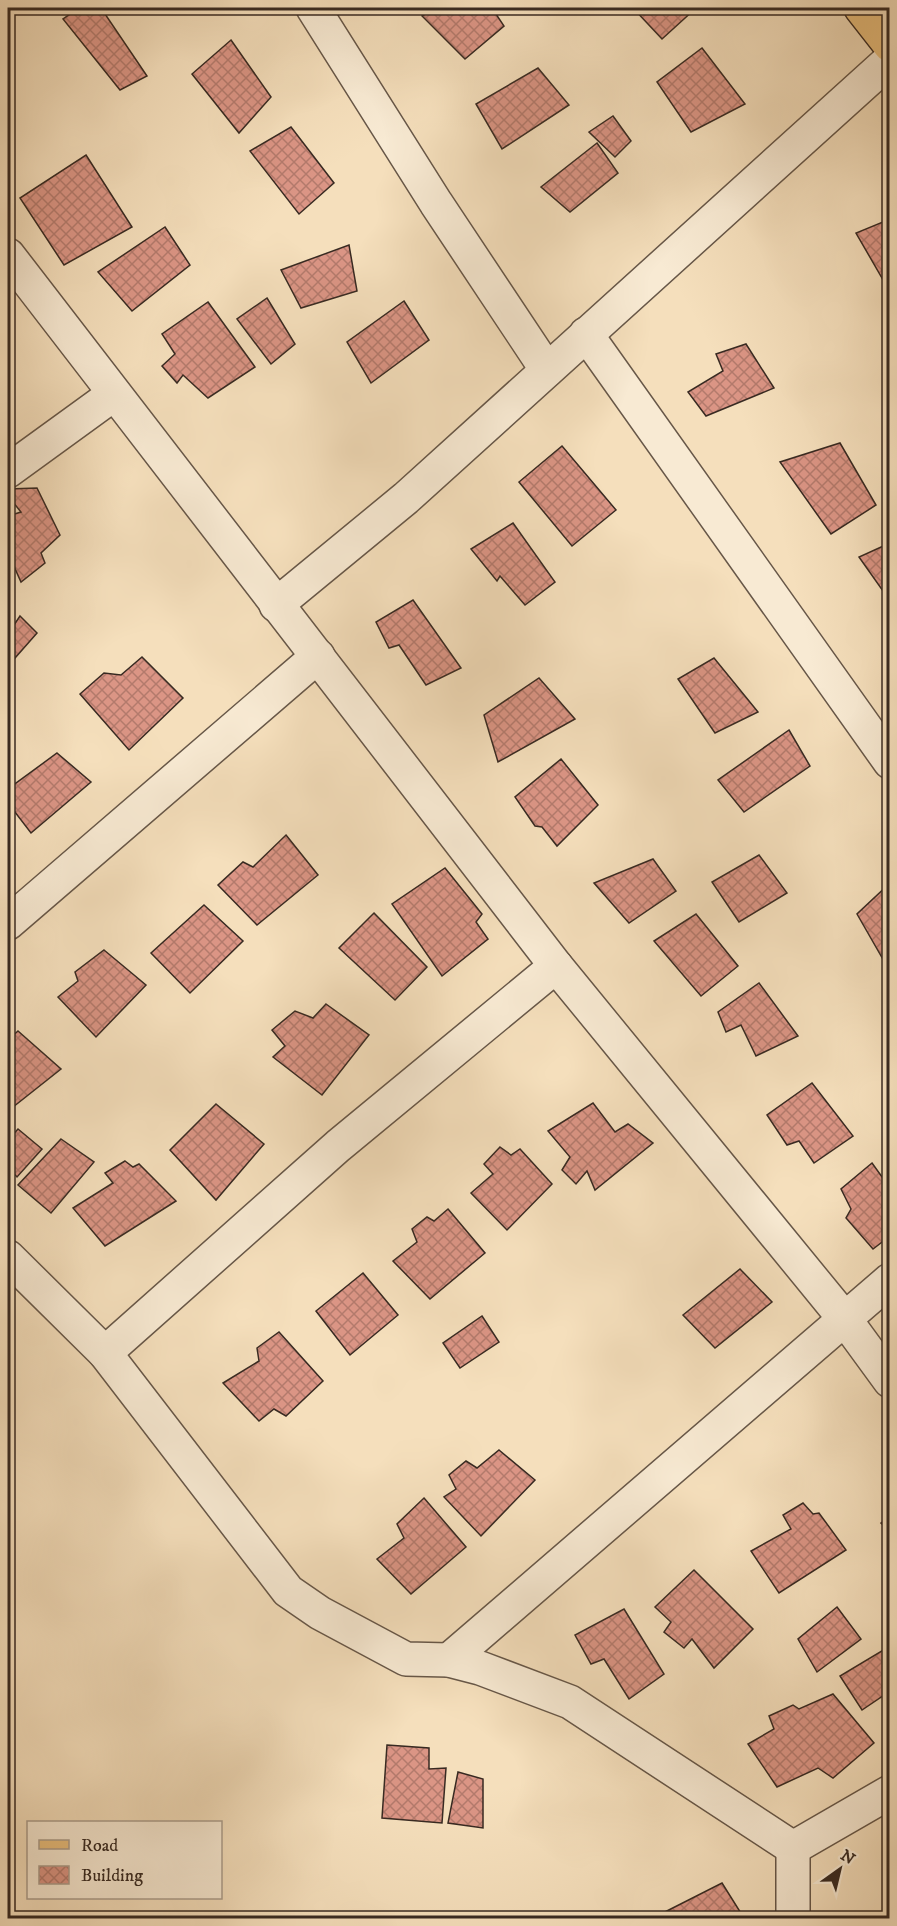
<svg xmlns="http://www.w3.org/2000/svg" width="897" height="1926" font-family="'IM FELL DW Pica',serif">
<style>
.building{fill:url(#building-cross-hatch);stroke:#382a22;stroke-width:1.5}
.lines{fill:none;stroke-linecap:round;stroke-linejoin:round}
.minor-casing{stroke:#675748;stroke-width:36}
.major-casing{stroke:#382a22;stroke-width:36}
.minor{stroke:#f8ead3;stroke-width:33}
.major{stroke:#eac07e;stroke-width:33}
</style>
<defs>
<pattern id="building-cross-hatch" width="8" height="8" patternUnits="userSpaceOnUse" patternTransform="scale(1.5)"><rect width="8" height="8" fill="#db9585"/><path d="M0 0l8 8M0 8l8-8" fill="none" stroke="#b37a6c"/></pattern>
</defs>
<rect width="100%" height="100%" fill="#f5dfbc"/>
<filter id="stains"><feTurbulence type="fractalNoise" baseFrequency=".00333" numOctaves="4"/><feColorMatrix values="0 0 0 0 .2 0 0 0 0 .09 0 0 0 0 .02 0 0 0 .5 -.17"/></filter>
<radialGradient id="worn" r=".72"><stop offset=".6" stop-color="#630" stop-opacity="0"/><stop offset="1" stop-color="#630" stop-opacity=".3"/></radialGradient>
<g class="building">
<polygon points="79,8 101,8 147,76 120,90 63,19"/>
<polygon points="435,8 492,8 504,26 465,59 422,16"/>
<polygon points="633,8 696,8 662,39"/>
<polygon points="231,40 271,97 239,133 192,74"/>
<polygon points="702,48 745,104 691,132 657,82"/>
<polygon points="538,68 569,105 502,149 476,104"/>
<polygon points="613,116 631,141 615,157 589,132"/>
<polygon points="291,127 334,183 299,214 250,151"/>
<polygon points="597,143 618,173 570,212 541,187"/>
<polygon points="86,155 132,227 64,265 20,198"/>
<polygon points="890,219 890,292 856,233"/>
<polygon points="165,227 190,265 132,311 98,272"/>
<polygon points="349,245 357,291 301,308 281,270"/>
<polygon points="267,298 295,344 271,364 237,319"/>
<polygon points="404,301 429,340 371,383 347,342"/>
<polygon points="208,302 255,367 208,398 183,375 177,383 162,366 175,354 162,334"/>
<polygon points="746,344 774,388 706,416 688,392 723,371 716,354"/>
<polygon points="840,443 876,505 831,534 780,462"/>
<polygon points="562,446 616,510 572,546 519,482"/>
<polygon points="37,488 60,535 41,553 45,563 21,582 8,553 8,516 21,512 8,496 8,489"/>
<polygon points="513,523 555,582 525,605 500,576 497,581 471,549"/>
<polygon points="890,543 890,601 859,557"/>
<polygon points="413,600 461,668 426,685 399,645 389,648 376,622"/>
<polygon points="20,616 37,633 8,666 8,624 12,628"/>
<polygon points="142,657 183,698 129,750 80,694 104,673 121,675"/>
<polygon points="714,658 758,712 715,733 678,679"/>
<polygon points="539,678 575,719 498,762 484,715"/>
<polygon points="789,730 810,766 744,812 718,780"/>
<polygon points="57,753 91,782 31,833 8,803 8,789"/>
<polygon points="561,759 598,805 557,846 542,827 535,826 515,797"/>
<polygon points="286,835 318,875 257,925 218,885 243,862 253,867"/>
<polygon points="759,855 787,893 739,922 712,882"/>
<polygon points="653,859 676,891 629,923 594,883"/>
<polygon points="445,868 482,914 476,922 488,939 442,976 392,904"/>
<polygon points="890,883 890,967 888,968 857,914"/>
<polygon points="204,905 243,941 190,993 151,953"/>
<polygon points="374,913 427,967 395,1000 339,948"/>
<polygon points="696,914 738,966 701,996 654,941"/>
<polygon points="104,950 146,985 96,1037 58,997 78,981 75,972"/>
<polygon points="759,983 798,1036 756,1056 741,1025 726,1032 718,1012"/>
<polygon points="326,1004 369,1035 322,1095 273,1057 285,1046 272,1030 295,1011 313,1018"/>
<polygon points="18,1031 61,1069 8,1111 8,1040"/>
<polygon points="812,1083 853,1136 814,1163 799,1141 787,1145 767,1115"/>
<polygon points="593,1103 615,1132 628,1124 653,1143 595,1190 587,1171 576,1184 562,1170 570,1157 548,1131"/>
<polygon points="216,1104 264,1144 216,1200 170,1150"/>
<polygon points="18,1129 42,1149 17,1177 8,1167 8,1140"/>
<polygon points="61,1139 94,1162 51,1213 18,1185"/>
<polygon points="500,1147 511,1155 520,1149 552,1184 507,1230 471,1193 493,1174 484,1164"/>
<polygon points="125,1161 133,1167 139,1164 176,1201 105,1246 73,1208 113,1183 105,1173"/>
<polygon points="872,1163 890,1188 890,1236 873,1249 846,1218 851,1209 841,1189"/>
<polygon points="448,1209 485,1253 430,1299 393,1261 417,1242 412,1229 427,1217 434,1221"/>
<polygon points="740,1269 772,1302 715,1348 683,1315"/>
<polygon points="363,1273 398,1315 350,1355 316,1311"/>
<polygon points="482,1316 499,1342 460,1368 443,1343"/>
<polygon points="279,1332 323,1381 286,1416 274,1409 259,1421 223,1383 259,1361 257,1348"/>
<polygon points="499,1450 535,1480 481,1536 444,1497 456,1489 449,1475 466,1461 477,1468"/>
<polygon points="424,1498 466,1547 411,1594 377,1559 404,1538 397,1524"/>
<polygon points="803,1503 813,1514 819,1513 846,1550 779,1593 751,1551 791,1529 783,1515"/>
<polygon points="890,1516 890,1532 881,1523"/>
<polygon points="694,1570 753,1629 714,1668 692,1639 684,1648 664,1632 671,1622 655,1607"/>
<polygon points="837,1607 861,1639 817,1672 798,1639"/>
<polygon points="624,1609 664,1674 629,1699 604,1659 591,1664 575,1635"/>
<polygon points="890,1646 890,1691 862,1710 840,1676"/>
<polygon points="833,1694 874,1743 833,1778 818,1768 777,1787 748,1744 774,1729 769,1716 793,1705 799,1709"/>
<polygon points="387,1745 429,1748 429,1769 446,1768 442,1823 382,1818"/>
<polygon points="458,1772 483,1779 483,1828 448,1823"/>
<polygon points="722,1883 744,1918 653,1918"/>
</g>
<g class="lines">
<g class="minor-casing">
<g id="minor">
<polyline points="313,8 436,203 547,370"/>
<polyline points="8,255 556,966 844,1318 890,1381"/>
<polyline points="586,334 890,762"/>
<polyline points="8,471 114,394"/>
<polyline points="276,605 406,498 890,60"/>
<polyline points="8,923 318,656"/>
<polyline points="8,1257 105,1353 288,1591 320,1613 406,1659 449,1660 480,1668 570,1702 793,1848"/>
<polyline points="105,1353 338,1146 556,966"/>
<polyline points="449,1660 890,1280"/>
<polyline points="793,1848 890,1792"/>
<polyline points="793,1848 793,1918"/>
</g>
</g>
<g class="major-casing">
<polyline id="major" points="861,8 890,45"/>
</g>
<use href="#minor" class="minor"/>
<use href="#major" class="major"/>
</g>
<rect width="897" height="1926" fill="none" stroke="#f5dfbc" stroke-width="30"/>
<rect x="9" y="9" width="879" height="1908" fill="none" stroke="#382a22" stroke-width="3"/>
<rect x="15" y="15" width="867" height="1896" fill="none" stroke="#382a22" stroke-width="1.5"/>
<rect x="27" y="1821" width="195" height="78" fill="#f8ead3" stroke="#ab9d8c" stroke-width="1.5"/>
<rect x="39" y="1840" width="30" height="9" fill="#eac07e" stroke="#ab9d8c" stroke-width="1.5"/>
<text x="81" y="1851" font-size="18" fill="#382a22">Road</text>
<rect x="39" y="1866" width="30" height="18" fill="url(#building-cross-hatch)" stroke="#ab9d8c" stroke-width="1.5"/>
<text x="81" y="1881" font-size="18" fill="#382a22">Building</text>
<g transform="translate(840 1869) rotate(34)" stroke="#f8ead3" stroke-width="4.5" paint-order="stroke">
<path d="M0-4.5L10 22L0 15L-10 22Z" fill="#382a22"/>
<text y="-9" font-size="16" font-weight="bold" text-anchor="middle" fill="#382a22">N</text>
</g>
<rect width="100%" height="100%" filter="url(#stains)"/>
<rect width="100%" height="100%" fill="url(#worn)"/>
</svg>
